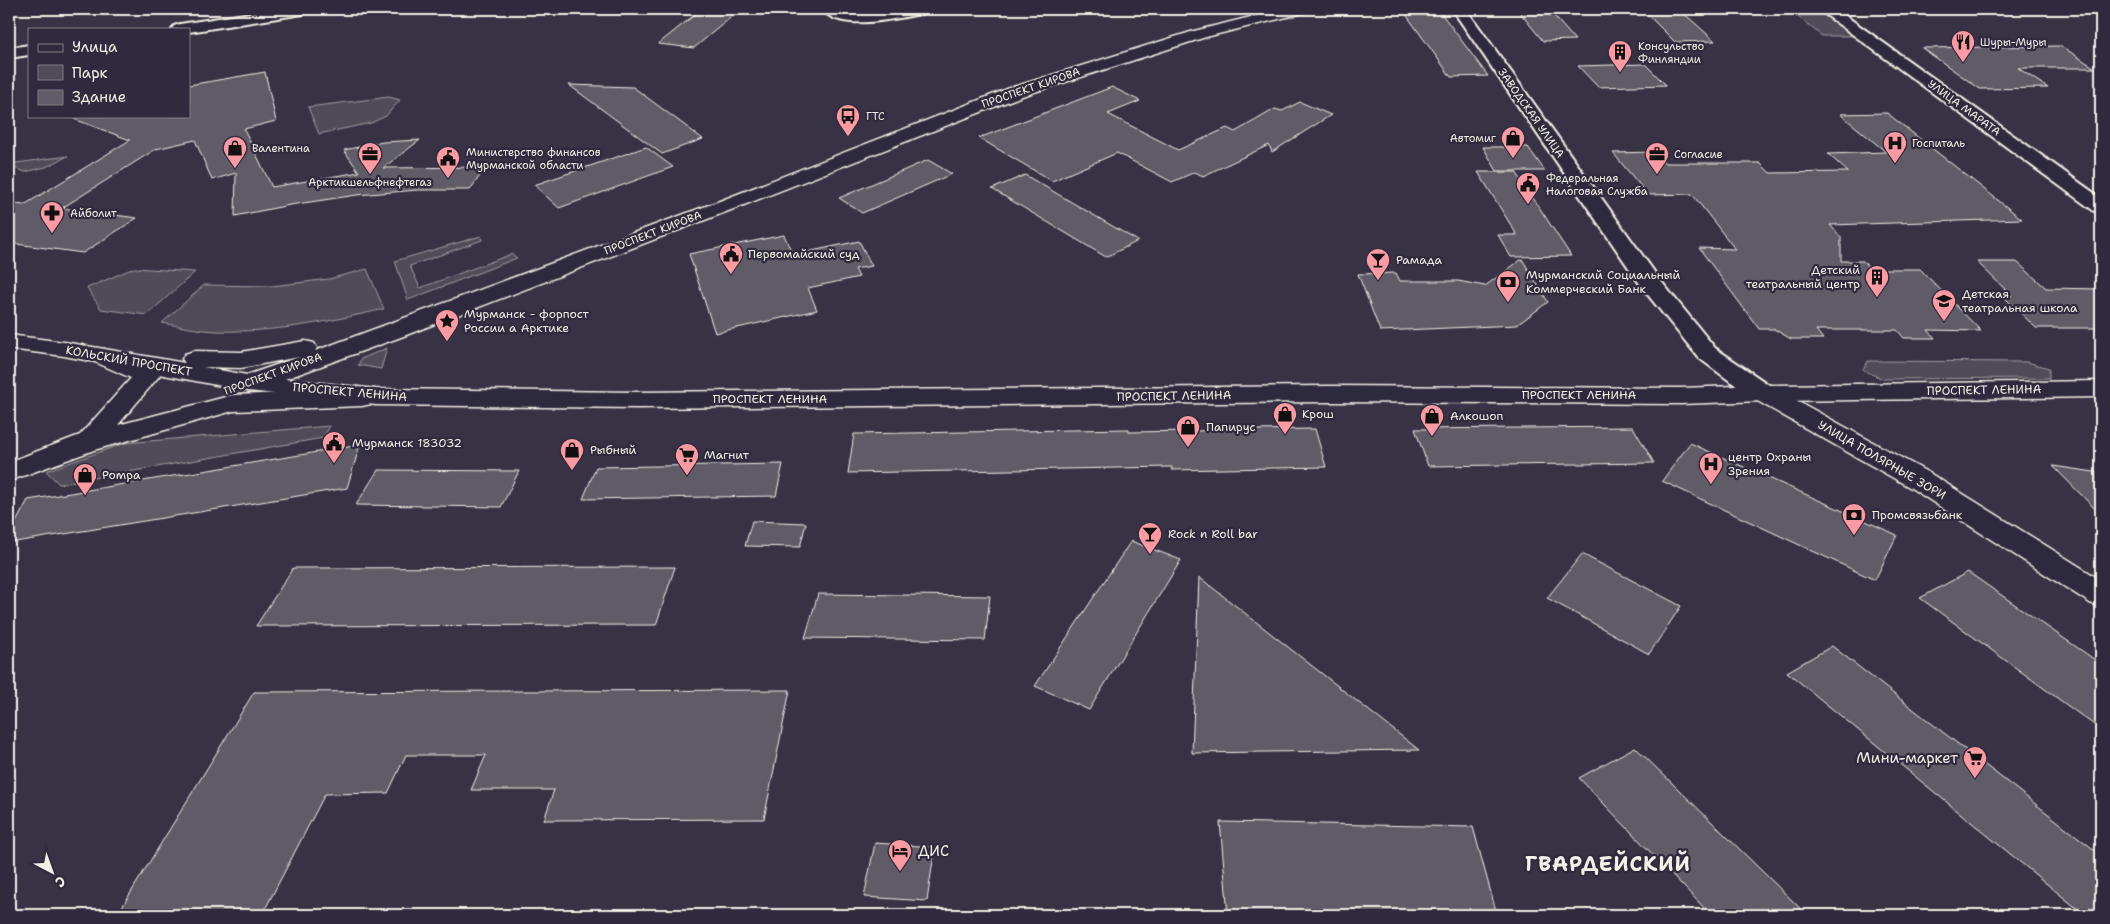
<svg xmlns="http://www.w3.org/2000/svg" width="2110" height="924" font-family="'Shantell Sans',sans-serif">
<style>
.green{fill:#504b59;stroke:#a29ea0}
.building{fill:#5f5c67;stroke:#f4f1e8}
.lines{fill:none;stroke-linecap:round;stroke-linejoin:round}
.street-casing{stroke:#f4f1e8;stroke-width:4}
.secondary-casing{stroke:#f4f1e8;stroke-width:3}
.primary-casing{stroke:#f4f1e8;stroke-width:3}
.street{fill:#2f2a3d;fill-rule:evenodd}
.secondary{fill:#2f2a3d;fill-rule:evenodd}
.primary{fill:#2f2a3d;fill-rule:evenodd}
.labels{text-anchor:middle;dominant-baseline:central;stroke-width:4.5;stroke-linejoin:round;paint-order:stroke}
.far-poi-label{font-size:11px;fill:#f4f1e8;stroke:#2f2a3d;text-anchor:start}
.far-street-label{font-size:11px;fill:#f4f1e8;stroke:#2f2a3d}
.poi-label{font-size:12px;fill:#f4f1e8;stroke:#2f2a3d;text-anchor:start}
.street-label{font-size:12px;fill:#f4f1e8;stroke:#2f2a3d}
.near-poi-label{font-size:15px;fill:#f4f1e8;stroke:#2f2a3d;text-anchor:end}
.near-district-label{font-size:21px;font-weight:bold;letter-spacing:1px;fill:#f4f1e8;stroke:#2f2a3d}
</style>
<rect width="100%" height="100%" fill="#373244"/>
<filter id="ink" filterUnits="userSpaceOnUse"><feTurbulence type="fractalNoise" baseFrequency=".02" numOctaves="2"/><feDisplacementMap in="SourceGraphic" scale="10" xChannelSelector="R" yChannelSelector="G"/><feConvolveMatrix kernelMatrix="1 2 1 2 8 2 1 2 1" color-interpolation-filters="sRGB"/></filter>
<g filter="url(#ink)">
<g class="green">
<polygon points="1788,9 1818,9 1853,36 1822,36"/>
<polygon points="389,97 400,100 386,116 371,123 319,134 308,107"/>
<polygon points="68,156 46,167 25,172 9,166 9,164"/>
<polygon points="481,236 482,240 410,266 420,288 512,254 517,258 408,300 395,261"/>
<polygon points="134,268 195,272 147,315 101,309 87,288"/>
<path d="M367 269 384 309C328 322 273 333 215 331 197 330 179 326 162 323L204 285 272 286 329 279Z"/>
<polygon points="387,348 381,369 358,365 361,359"/>
<polygon points="1868,361 2027,362 2049,368 2049,378 1883,379 1863,370"/>
<polygon points="330,426 323,438 59,484 46,471 125,443"/>
</g>
<g class="building">
<polygon points="702,9 741,9 694,48 658,44"/>
<polygon points="1402,9 1438,9 1488,76 1451,77"/>
<polygon points="1517,9 1548,9 1575,40 1543,41"/>
<polygon points="1642,9 1679,9 1715,41 1675,42"/>
<polygon points="2061,46 2095,68 2018,68 2048,88 1980,89 1922,48"/>
<polygon points="1645,64 1666,85 1598,87 1578,66"/>
<polygon points="265,72 276,121 244,129 272,187 359,172 344,150 383,142 420,140 383,168 486,167 470,190 418,190 357,195 290,205 235,216 236,173 212,180 195,140 156,149 62,208 137,218 83,253 9,243 9,203 24,205 130,140 74,119 74,116 189,116 189,85"/>
<polygon points="569,85 633,87 703,139 662,154"/>
<polygon points="1112,87 1140,101 1108,114 1178,150 1227,128 1235,132 1275,109 1282,111 1300,102 1331,115 1272,152 1269,145 1203,176 1195,172 1172,182 1117,153 1052,181 979,138"/>
<polygon points="1887,113 2022,219 1830,225 1841,237 1841,261 1863,261 1870,269 1920,269 1981,331 1928,330 1935,338 1904,338 1897,330 1816,330 1823,339 1791,339 1774,329 1759,329 1699,248 1735,249 1692,194 1648,195 1613,153 1655,152 1665,163 1760,163 1770,173 1848,172 1828,154 1886,152 1840,114"/>
<polygon points="646,147 673,167 559,208 534,185"/>
<polygon points="1483,147 1528,147 1545,171 1497,171"/>
<polygon points="928,160 952,174 862,213 839,198"/>
<polygon points="1478,172 1516,172 1571,256 1511,257 1498,235 1517,235"/>
<polygon points="1025,175 1138,241 1106,257 992,189"/>
<polygon points="784,235 793,255 859,241 872,266 855,269 859,277 808,288 817,310 715,333 689,254"/>
<polygon points="1522,259 1548,302 1517,325 1380,331 1358,274 1396,273 1400,281 1458,281 1485,286"/>
<polygon points="1977,262 2017,262 2046,288 2101,289 2101,328 2036,328 2003,296 2012,296"/>
<polygon points="1633,427 1654,463 1428,466 1415,429"/>
<polygon points="1129,429 1129,432 1315,429 1326,467 1172,470 1172,467 848,473 854,434"/>
<polygon points="1690,443 1897,535 1875,580 1662,481"/>
<polygon points="360,445 347,488 9,543 9,535 28,500"/>
<polygon points="783,464 776,496 583,499 596,467"/>
<polygon points="2053,466 2101,473 2101,515"/>
<polygon points="378,470 519,471 501,507 356,505"/>
<polygon points="752,521 806,523 800,547 745,546"/>
<polygon points="1131,541 1181,560 1089,710 1035,686"/>
<polygon points="1582,554 1681,606 1649,654 1547,598"/>
<polygon points="675,567 656,625 256,626 293,568"/>
<polygon points="1968,572 2101,664 2101,730 1920,598"/>
<polygon points="1199,577 1419,750 1192,753"/>
<polygon points="818,594 990,596 985,640 805,638"/>
<polygon points="1832,646 2101,855 2101,915 2085,915 1787,672"/>
<polygon points="790,690 764,819 544,820 554,790 471,790 486,755 406,755 388,793 325,794 262,915 117,915 254,692"/>
<polygon points="1635,747 1807,915 1711,915 1579,778"/>
<polygon points="1220,822 1473,827 1497,915 1228,915"/>
<polygon points="875,843 935,847 927,901 864,897"/>
</g>
<g class="lines">
<g class="street-casing">
<g id="street">
<polygon points="276,9 311,9 308,12 303,14 189,32 189,29 172,29 174,26 180,24"/>
<path d="M822 9C836 8 848 13 861 13 884 12 906 8 929 9L926 12 921 14C897 18 839 33 822 9Z"/>
<polygon points="1452,9 1466,9 1660,280 1715,348 1772,387 1775,393 1772,399 1763,401 1754,399 1699,358 1644,290"/>
<polygon points="1820,9 1836,9 2101,198 2101,213 2094,211 1822,12"/>
<polygon points="29,45 29,55 9,58 9,48"/>
</g>
</g>
<g class="secondary-casing">
<g id="secondary">
<polygon points="104,349 156,369 160,375 118,425 233,395 362,390 371,392 375,398 371,404 362,406 233,411 94,450 9,481 9,462 80,435 131,378 95,362 92,357 95,352"/>
<polygon points="1763,385 1772,387 1931,474 2101,580 2101,607 2090,603 1911,488 1754,399 1750,393 1754,387"/>
</g>
</g>
<g class="primary-casing">
<path id="primary" d="M1283 9H1309L1307 12 1206 37 1022 96 731 210 401 337 285 379 376 389 637 392 1330 386 1681 388 1763 385 2101 381V397L1763 401 1681 404 1330 402 637 408 376 405 248 391 64 356 9 349V335L64 342 185 363 182 359 185 354 194 351 241 352 305 341 314 343 317 348 315 351 717 202 1010 88 1194 31ZM299 357 247 375 203 367 241 368Z"/>
</g>
<use href="#street" class="street"/>
<use href="#secondary" class="secondary"/>
<use href="#primary" class="primary"/>
</g>
</g>
<defs>
<g id="restaurant-pin" transform="scale(1.25)"><path d="M0 17L-7.5 6A9.5 9.5 0 1 1 7.5 6Z" fill="#ff9aa2" stroke="#2f2a3d"/><path d="M-5-6h1v4h1v-4h1v4h1v-4h1v5L-1.5 .5V6h-2V.5L-5-1ZM5-6V6H3V1.5H1.5Q1.5-4 5-6Z" fill="#111"/></g>
<g id="building-pin" transform="scale(1.25)"><path d="M0 17L-7.5 6A9.5 9.5 0 1 1 7.5 6Z" fill="#ff9aa2" stroke="#2f2a3d"/><path d="M-4-6H4V6H1V3H-1V6H-4ZM-2.5-4.3h1.7v1.8h-1.7ZM.8-4.3h1.7v1.8H.8ZM-2.5-1h1.7V.8h-1.7ZM.8-1h1.7V.8H.8Z" fill="#111"/></g>
<g id="bus-pin" transform="scale(1.25)"><path d="M0 17L-7.5 6A9.5 9.5 0 1 1 7.5 6Z" fill="#ff9aa2" stroke="#2f2a3d"/><path d="M-5-6H5V4H4V6H2V4H-2V6H-4V4H-5ZM-3.5-4V0h7V-4ZM-3.5 1.2v1.5H-2V1.2ZM2 1.2v1.5H3.5V1.2Z" fill="#111"/></g>
<g id="shop-pin" transform="scale(1.25)"><path d="M0 17L-7.5 6A9.5 9.5 0 1 1 7.5 6Z" fill="#ff9aa2" stroke="#2f2a3d"/><path d="M-5-2.5h2.3a2.7 3.5 0 0 1 5.4 0H5L5.5 6h-11ZM-1.5-2.5h3a1.5 2.3 0 0 0-3 0Z" fill="#111"/></g>
<g id="hospital-pin" transform="scale(1.25)"><path d="M0 17L-7.5 6A9.5 9.5 0 1 1 7.5 6Z" fill="#ff9aa2" stroke="#2f2a3d"/><path d="M-5-5h3v3.5h4V-5h3V5h-3V1.5h-4V5h-3Z" fill="#111"/></g>
<g id="office-pin" transform="scale(1.25)"><path d="M0 17L-7.5 6A9.5 9.5 0 1 1 7.5 6Z" fill="#ff9aa2" stroke="#2f2a3d"/><path d="M-6-3h4V-5.5h4V-3h4V5H-6ZM-1-4.5V-3h2v-1.5ZM-6 0V1H6V0Z" fill="#111"/></g>
<g id="civic-pin" transform="scale(1.25)"><path d="M0 17L-7.5 6A9.5 9.5 0 1 1 7.5 6Z" fill="#ff9aa2" stroke="#2f2a3d"/><path d="M-.6-6.5H3V-4.5H.6V-3L4-1V1h2V6H-6V1h2V-1L-.6-3ZM-1.2 2.5V6h2.4V2.5Z" fill="#111"/></g>
<g id="pharmacy-pin" transform="scale(1.25)"><path d="M0 17L-7.5 6A9.5 9.5 0 1 1 7.5 6Z" fill="#ff9aa2" stroke="#2f2a3d"/><path d="M-2-6h4v4h4v4h-4v4h-4v-4h-4v-4h4Z" fill="#111"/></g>
<g id="bar-pin" transform="scale(1.25)"><path d="M0 17L-7.5 6A9.5 9.5 0 1 1 7.5 6Z" fill="#ff9aa2" stroke="#2f2a3d"/><path d="M-6-5H6L.8 .8V4.5H3.5V6h-7V4.5H-.8V.8Z" fill="#111"/></g>
<g id="bank-pin" transform="scale(1.25)"><path d="M0 17L-7.5 6A9.5 9.5 0 1 1 7.5 6Z" fill="#ff9aa2" stroke="#2f2a3d"/><path d="M-6-4H6V4H-6ZM0-2.3a2.3 2.3 0 1 0 0 4.6a2.3 2.3 0 1 0 0-4.6Z" fill="#111"/></g>
<g id="school-pin" transform="scale(1.25)"><path d="M0 17L-7.5 6A9.5 9.5 0 1 1 7.5 6Z" fill="#ff9aa2" stroke="#2f2a3d"/><path d="M0-5L7-2L0 1L-7-2ZM-4 1L0 2.5L4 1V4Q0 6-4 4Z" fill="#111"/></g>
<g id="sight-pin" transform="scale(1.25)"><path d="M0 17L-7.5 6A9.5 9.5 0 1 1 7.5 6Z" fill="#ff9aa2" stroke="#2f2a3d"/><path d="M0-6L1.8-2.2L6-1.7L2.9 1.2L3.7 5.4L0 3.3L-3.7 5.4L-2.9 1.2L-6-1.7L-1.8-2.2Z" fill="#111"/></g>
<g id="supermarket-pin" transform="scale(1.25)"><path d="M0 17L-7.5 6A9.5 9.5 0 1 1 7.5 6Z" fill="#ff9aa2" stroke="#2f2a3d"/><path d="M-6-5.5h2.5l.6 2H6L4.5 2H-2.5L-4.4-4H-6ZM-1.5 3.2a1.3 1.3 0 1 0 .1 0ZM3 3.2a1.3 1.3 0 1 0 .1 0Z" fill="#111"/></g>
<g id="hotel-pin" transform="scale(1.25)"><path d="M0 17L-7.5 6A9.5 9.5 0 1 1 7.5 6Z" fill="#ff9aa2" stroke="#2f2a3d"/><path d="M-6-4.5h1.5V1H6V5H4.5V3h-9V5H-6ZM-4 0a1.8 1.8 0 1 1 3.6 0ZM.5 0V-2.5h3Q6-2.5 6 0Z" fill="#111"/></g>
</defs>
<g fill-rule="evenodd">
<use href="#restaurant-pin" x="1963" y="42"/>
<use href="#building-pin" x="1620" y="52"/>
<use href="#bus-pin" x="848" y="116"/>
<use href="#shop-pin" x="1513" y="138"/>
<use href="#hospital-pin" x="1895" y="143"/>
<use href="#shop-pin" x="235" y="148"/>
<use href="#office-pin" x="370" y="154"/>
<use href="#office-pin" x="1657" y="154"/>
<use href="#civic-pin" x="448" y="158"/>
<use href="#civic-pin" x="1528" y="184"/>
<use href="#pharmacy-pin" x="52" y="213"/>
<use href="#civic-pin" x="731" y="254"/>
<use href="#bar-pin" x="1378" y="260"/>
<use href="#building-pin" x="1877" y="277"/>
<use href="#bank-pin" x="1508" y="282"/>
<use href="#school-pin" x="1944" y="301"/>
<use href="#sight-pin" x="447" y="321"/>
<use href="#shop-pin" x="1285" y="414"/>
<use href="#shop-pin" x="1432" y="416"/>
<use href="#shop-pin" x="1188" y="427"/>
<use href="#civic-pin" x="334" y="443"/>
<use href="#shop-pin" x="572" y="450"/>
<use href="#supermarket-pin" x="687" y="455"/>
<use href="#hospital-pin" x="1711" y="464"/>
<use href="#shop-pin" x="85" y="475"/>
<use href="#bank-pin" x="1854" y="515"/>
<use href="#bar-pin" x="1150" y="534"/>
<use href="#supermarket-pin" x="1975" y="758"/>
<use href="#hotel-pin" x="900" y="851"/>
</g>
<g class="labels">
<g class="far-poi-label">
<text x="1980" y="42">Шуры-Муры</text>
<text x="1638" y="46">Консульство<tspan x="1638" dy="13">Финляндии</tspan></text>
<text x="866" y="116">ГТС</text>
<text x="1496" y="138" text-anchor="end">Автомиг</text>
<text x="1912" y="143">Госпиталь</text>
<text x="252" y="148">Валентина</text>
<text x="466" y="152">Министерство финансов<tspan x="466" dy="13">Мурманской области</tspan></text>
<text x="1674" y="154">Согласие</text>
<text x="1546" y="178">Федеральная<tspan x="1546" dy="13">Налоговая Служба</tspan></text>
<text x="370" y="182" text-anchor="middle">Арктикшельфнефтегаз</text>
<text x="70" y="213">Айболит</text>
</g>
<g class="far-street-label">
<text transform="translate(1031 88) rotate(-19)">ПРОСПЕКТ КИРОВА</text>
<text transform="translate(1964 108) rotate(36)">УЛИЦА МАРАТА</text>
<text transform="translate(1531 113) rotate(55)">ЗАВОДСКАЯ УЛИЦА</text>
<text transform="translate(653 233) rotate(-21)">ПРОСПЕКТ КИРОВА</text>
<text transform="translate(273 374) rotate(-20)">ПРОСПЕКТ КИРОВА</text>
</g>
<g class="poi-label">
<text x="748" y="254">Первомайский суд</text>
<text x="1396" y="260">Рамада</text>
<text x="1860" y="270" text-anchor="end">Детский<tspan x="1860" dy="14">театральный центр</tspan></text>
<text x="1526" y="275">Мурманский Социальный<tspan x="1526" dy="14">Коммерческий Банк</tspan></text>
<text x="1962" y="294">Детская<tspan x="1962" dy="14">театральная школа</tspan></text>
<text x="464" y="314">Мурманск - форпост<tspan x="464" dy="14">России а Арктике</tspan></text>
<text x="1302" y="414">Крош</text>
<text x="1450" y="416">Алкошоп</text>
<text x="1206" y="427">Папирус</text>
<text x="352" y="443">Мурманск 183032</text>
<text x="590" y="450">Рыбный</text>
<text x="704" y="455">Магнит</text>
<text x="1728" y="457">центр Охраны<tspan x="1728" dy="14">Зрения</tspan></text>
<text x="102" y="475">Pompa</text>
<text x="1872" y="515">Промсвязьбанк</text>
<text x="1168" y="534">Rock n Roll bar</text>
</g>
<g class="street-label">
<text transform="translate(129 361) rotate(10)">КОЛЬСКИЙ ПРОСПЕКТ</text>
<text transform="translate(1984 390) rotate(-1)">ПРОСПЕКТ ЛЕНИНА</text>
<text transform="translate(350 392) rotate(5)">ПРОСПЕКТ ЛЕНИНА</text>
<text x="1579" y="395">ПРОСПЕКТ ЛЕНИНА</text>
<text transform="translate(1174 396) rotate(-1)">ПРОСПЕКТ ЛЕНИНА</text>
<text x="770" y="399">ПРОСПЕКТ ЛЕНИНА</text>
<text transform="translate(1882 460) rotate(30)">УЛИЦА ПОЛЯРНЫЕ ЗОРИ</text>
</g>
<g class="near-poi-label">
<text x="1958" y="758">Мини-маркет</text>
<text x="918" y="851" text-anchor="start">ДИС</text>
</g>
<g class="near-district-label">
<text x="1608" y="864">ГВАРДЕЙСКИЙ</text>
</g>
</g>
<rect width="2110" height="924" fill="none" stroke="#2f2a3d" stroke-width="30"/>
<rect x="15" y="15" width="2080" height="894" fill="none" stroke="#f4f1e8" stroke-width="2" filter="url(#ink)"/>
<rect x="28" y="28" width="162" height="90" fill="#2f2a3d" stroke="#7e7a81"/>
<rect x="38" y="44" width="25" height="8" fill="#2f2a3d" stroke="#7e7a81"/>
<text x="72" y="52" font-size="15" fill="#f4f1e8">Улица</text>
<rect x="38" y="65" width="25" height="15" fill="#504b59" stroke="#7e7a81"/>
<text x="72" y="78" font-size="15" fill="#f4f1e8">Парк</text>
<rect x="38" y="90" width="25" height="15" fill="#5f5c67" stroke="#7e7a81"/>
<text x="72" y="102" font-size="15" fill="#f4f1e8">Здание</text>
<g transform="translate(52 872) rotate(139)" stroke="#2f2a3d" stroke-width="4" paint-order="stroke">
<path d="M0-4L9 19L0 12L-9 19Z" fill="#f4f1e8"/>
<text y="-8" font-size="14" font-weight="bold" text-anchor="middle" fill="#f4f1e8">С</text>
</g>
</svg>
